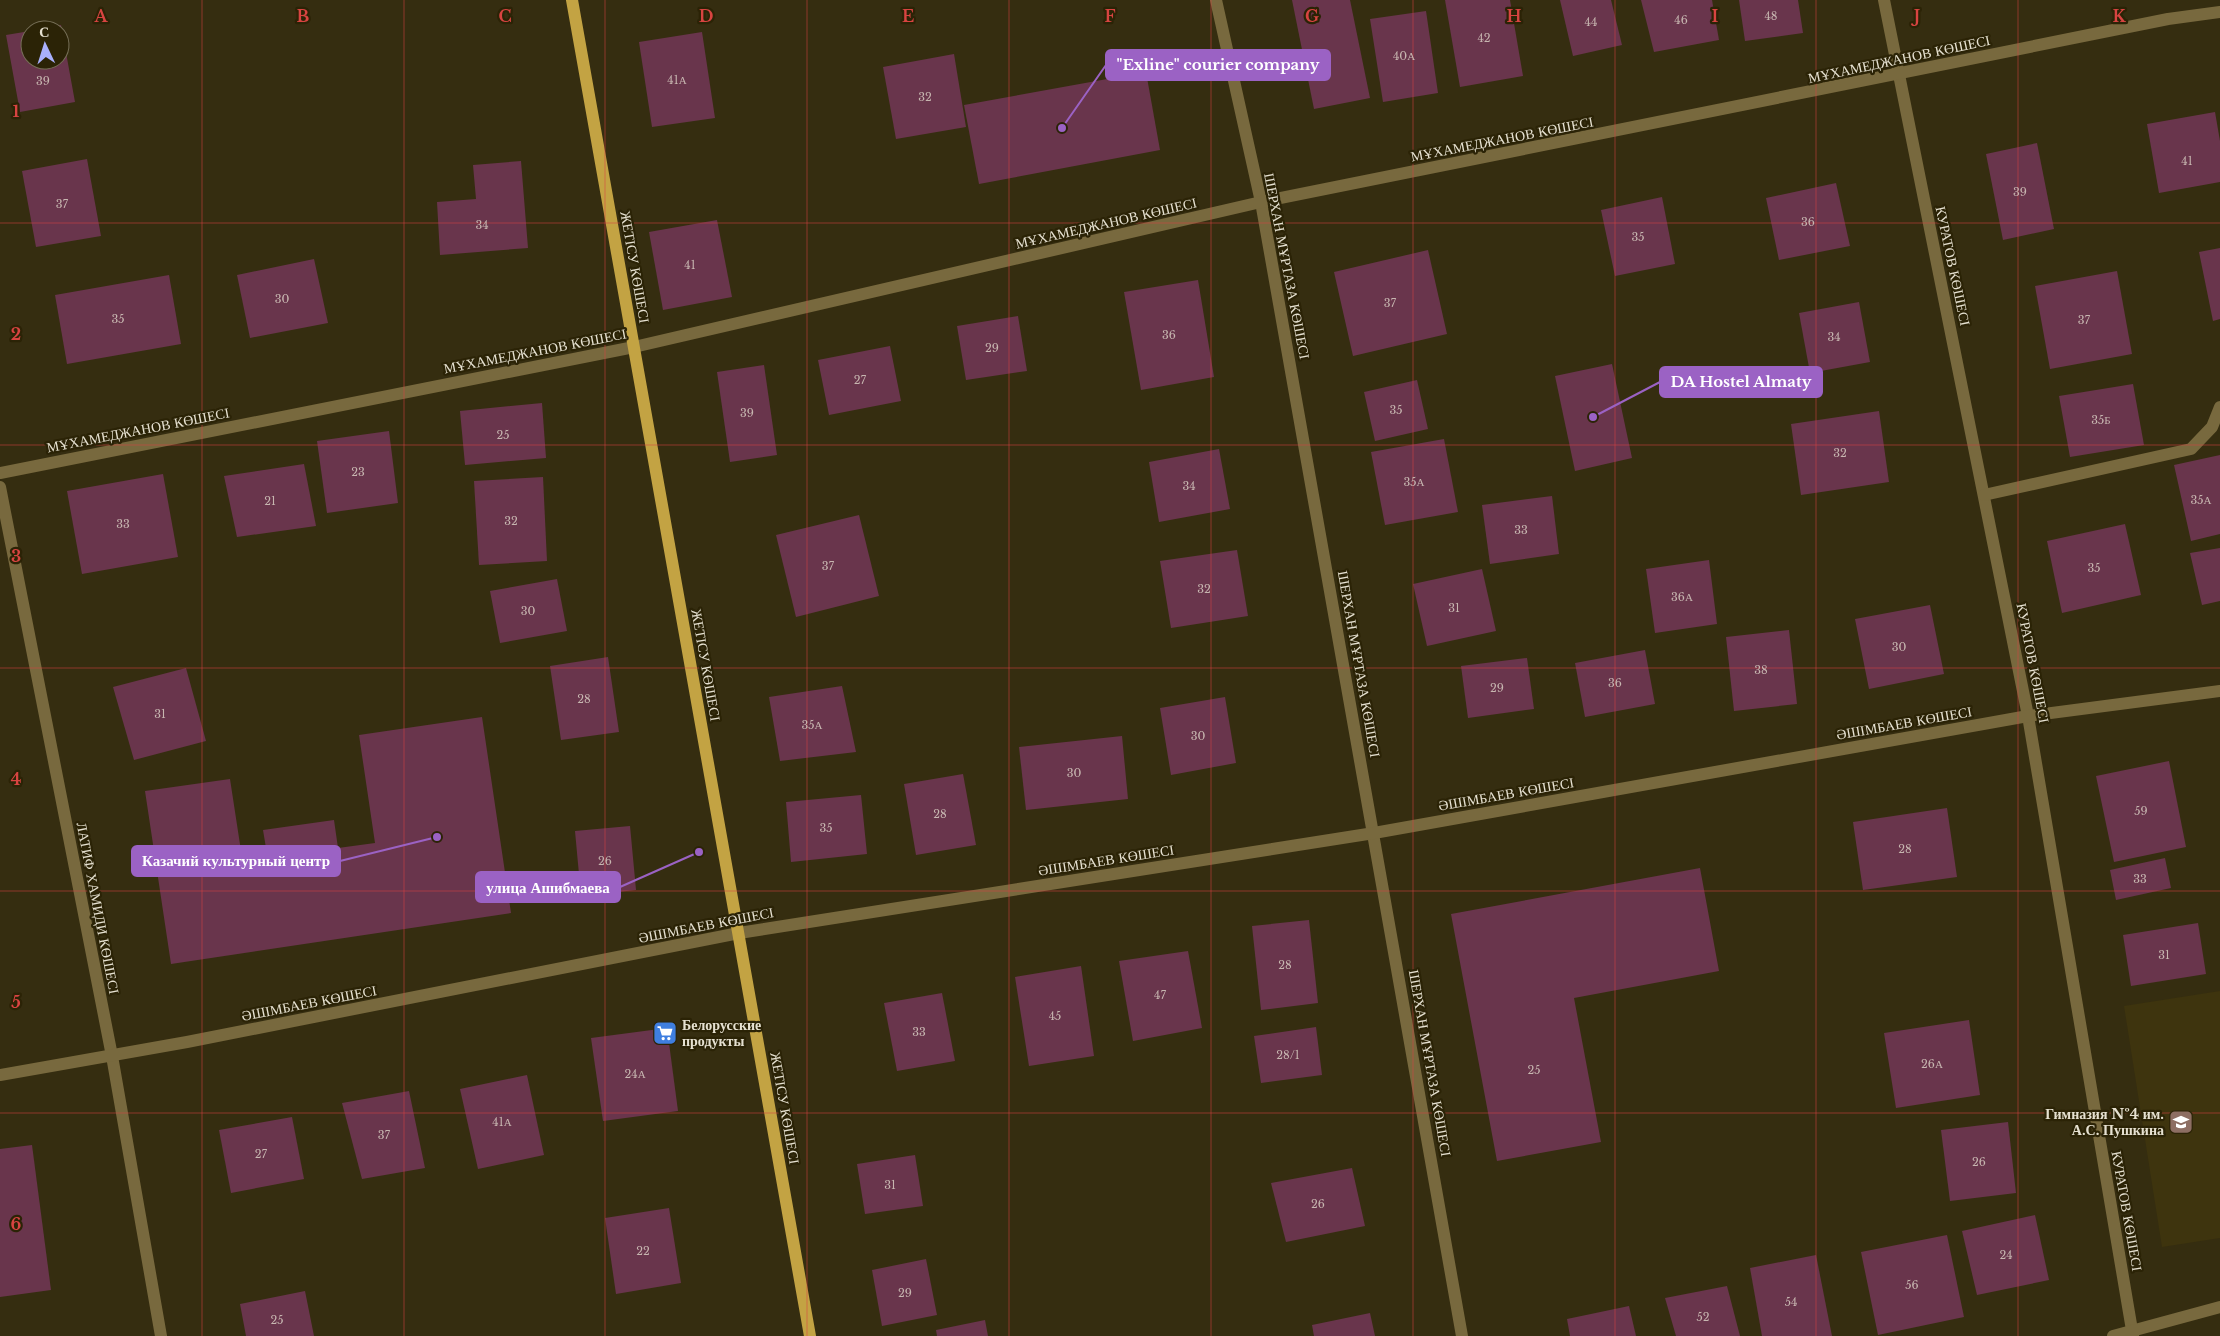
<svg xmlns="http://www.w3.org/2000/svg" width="2220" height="1336" font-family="'Libre Baskerville',serif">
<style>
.built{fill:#3e340e}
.building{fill:#69354c}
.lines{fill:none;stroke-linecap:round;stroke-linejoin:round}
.minor{stroke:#78693e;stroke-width:12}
.major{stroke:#c3a343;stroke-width:12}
.grid{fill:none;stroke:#d84441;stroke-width:1;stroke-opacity:0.55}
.labels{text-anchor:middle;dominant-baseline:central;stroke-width:4.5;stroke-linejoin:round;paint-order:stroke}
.number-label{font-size:11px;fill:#c7b6b0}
.street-label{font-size:14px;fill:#e6e1d1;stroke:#2b2306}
.poi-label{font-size:14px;font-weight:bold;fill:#e6e1d1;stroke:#2b2306;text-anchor:start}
.grid-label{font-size:16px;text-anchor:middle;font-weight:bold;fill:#d84441;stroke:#2b2306;stroke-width:4.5;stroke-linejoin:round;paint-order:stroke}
.leader{fill:none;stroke:#9b62c4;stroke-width:2}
.callout-dot{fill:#9b62c4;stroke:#2b2306;stroke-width:2}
.callout{fill:#9b62c4;stroke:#9b62c4;stroke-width:2}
.callout-label{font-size:15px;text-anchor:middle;font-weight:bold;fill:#fff}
</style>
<rect width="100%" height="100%" fill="#352d10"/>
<polygon class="built" points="2220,991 2220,1238 2162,1247 2124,1006"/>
<g class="building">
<polygon points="1292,0 1350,0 1370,98 1314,109"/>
<polygon points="1445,0 1510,0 1523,76 1460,87"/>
<polygon points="1560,0 1611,0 1622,45 1573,56"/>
<polygon points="1641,0 1712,0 1719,40 1654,52"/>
<polygon points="1739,0 1798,0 1803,33 1745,41"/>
<polygon points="1426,11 1438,93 1383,102 1370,19"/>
<polygon points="61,25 75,102 20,112 6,35 30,31 30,60 60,60 60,30 39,29"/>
<polygon points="702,32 715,118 652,127 639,42"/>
<polygon points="954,54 966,127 896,139 883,67"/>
<polygon points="1146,72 1160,150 979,184 964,105"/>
<polygon points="2215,112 2220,141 2220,182 2159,193 2147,124"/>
<polygon points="2037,143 2054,229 2003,240 1986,154"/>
<polygon points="87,159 101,236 36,247 22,171"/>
<polygon points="521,161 528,248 440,255 437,202 476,199 473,165"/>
<polygon points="1836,183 1850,246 1779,260 1766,198"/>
<polygon points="1662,197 1675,264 1615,276 1601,210"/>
<polygon points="717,220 732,297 663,310 649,232"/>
<polygon points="2220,248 2220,319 2213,321 2199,252"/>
<polygon points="1428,250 1447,334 1353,356 1334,272"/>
<polygon points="314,259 328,323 250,338 237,275"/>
<polygon points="2117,271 2132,354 2050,369 2035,286"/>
<polygon points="169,275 181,344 67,364 55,295"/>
<polygon points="1198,280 1214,377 1141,390 1124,292"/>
<polygon points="1859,302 1870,362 1810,373 1799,313"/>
<polygon points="1018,316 1027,371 966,380 957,326"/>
<polygon points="890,346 901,401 829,415 818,360"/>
<polygon points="1612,364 1632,458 1575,471 1555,376"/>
<polygon points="764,365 777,455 730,462 717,372"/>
<polygon points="1417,380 1428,429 1375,441 1364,392"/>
<polygon points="2133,384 2144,445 2070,457 2059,396"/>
<polygon points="542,403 546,458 465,465 460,411"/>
<polygon points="1879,411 1889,482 1801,495 1791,424"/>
<polygon points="389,431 398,503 327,513 317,441"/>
<polygon points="1444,439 1458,512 1385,525 1371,452"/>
<polygon points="1219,449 1230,509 1159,522 1149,462"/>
<polygon points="2220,455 2220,534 2191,541 2174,465"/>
<polygon points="304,464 316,526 237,537 224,476"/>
<polygon points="163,474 178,557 82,574 67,491"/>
<polygon points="543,477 547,561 479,565 474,481"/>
<polygon points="1552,496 1559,554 1490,564 1482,505"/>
<polygon points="859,515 879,596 796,617 776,535"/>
<polygon points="2125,524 2141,595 2062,613 2047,541"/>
<polygon points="2220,548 2220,601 2202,605 2190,553"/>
<polygon points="1237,550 1248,616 1171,628 1160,561"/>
<polygon points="1709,560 1717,624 1655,633 1646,569"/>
<polygon points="1482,569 1496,631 1427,646 1413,584"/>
<polygon points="557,579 567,631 500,643 490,591"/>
<polygon points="1930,605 1944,674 1869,689 1855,619"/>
<polygon points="1789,630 1797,704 1734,711 1726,637"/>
<polygon points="1645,650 1655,704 1585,717 1575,663"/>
<polygon points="608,657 619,732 561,740 550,666"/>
<polygon points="1527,658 1534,709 1468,718 1461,666"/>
<polygon points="186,668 206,741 134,760 113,687"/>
<polygon points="842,686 856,752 780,761 769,697"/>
<polygon points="1225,697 1236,763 1171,775 1160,708"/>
<polygon points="482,717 511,913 171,964 145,791 230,779 243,864 268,860 263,830 334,820 338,848 375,843 359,735"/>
<polygon points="1122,736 1128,799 1026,810 1019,747"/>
<polygon points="2169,761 2186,847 2114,862 2096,776"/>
<polygon points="963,774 976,845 916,855 904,784"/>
<polygon points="861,795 867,854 791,862 786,802"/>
<polygon points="1947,808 1957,877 1863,890 1853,822"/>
<polygon points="630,826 636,890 581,896 575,831"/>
<polygon points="2165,858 2171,888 2116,900 2110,870"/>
<polygon points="1700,868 1719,971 1574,998 1601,1142 1497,1161 1451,914"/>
<polygon points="1309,920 1318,1003 1261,1010 1252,926"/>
<polygon points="2198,923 2206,974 2131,986 2123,935"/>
<polygon points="1188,951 1202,1028 1133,1041 1119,961"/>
<polygon points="1081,966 1094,1056 1029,1066 1015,977"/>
<polygon points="942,993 955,1061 897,1071 884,1003"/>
<polygon points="1969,1020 1980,1095 1896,1108 1884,1033"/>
<polygon points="1316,1027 1322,1075 1261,1083 1254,1036"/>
<polygon points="667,1028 678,1111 603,1121 591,1038"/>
<polygon points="527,1075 544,1155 478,1169 460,1089"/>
<polygon points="409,1091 425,1168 362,1179 342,1103"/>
<polygon points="292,1117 304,1179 231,1193 219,1130"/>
<polygon points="2008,1122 2016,1193 1950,1201 1941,1130"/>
<polygon points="32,1145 51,1290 0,1297 0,1149"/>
<polygon points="915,1155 923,1206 865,1214 857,1164"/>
<polygon points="1352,1168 1365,1226 1286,1242 1271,1183"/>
<polygon points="669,1208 681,1283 616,1294 605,1218"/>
<polygon points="2035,1215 2049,1280 1977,1295 1962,1231"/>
<polygon points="1947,1235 1964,1317 1878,1335 1861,1252"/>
<polygon points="1816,1255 1832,1336 1762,1336 1750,1268"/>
<polygon points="926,1259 937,1315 882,1326 872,1270"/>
<polygon points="1727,1286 1740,1336 1676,1336 1665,1298"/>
<polygon points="305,1291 314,1336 246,1336 240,1304"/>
<polygon points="1629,1306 1636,1336 1570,1336 1567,1319"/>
<polygon points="1370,1313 1375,1336 1314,1336 1312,1325"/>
<polygon points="985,1320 988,1336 937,1336 936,1330"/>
</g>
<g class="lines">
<g class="minor">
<polyline points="1216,0 1261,202 1462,1336"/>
<polyline points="1884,0 2028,716 2133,1336"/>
<polyline points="0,473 634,347 1261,202 2168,19 2220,12"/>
<polyline points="0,487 112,1056 161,1336"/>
<polyline points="1984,495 2191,449 2212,427 2220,407"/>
<polyline points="0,1075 187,1042 739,933 1374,833 2028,716 2220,691"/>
<polyline points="2113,1336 2220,1307"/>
</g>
<polyline class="major" points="572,0 810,1336"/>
</g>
<path class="grid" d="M202 0V1336M404 0V1336M605 0V1336M807 0V1336M1009 0V1336M1211 0V1336M1413 0V1336M1615 0V1336M1816 0V1336M2018 0V1336M0 223H2220M0 445H2220M0 668H2220M0 891H2220M0 1113H2220"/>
<defs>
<g id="supermarket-square" transform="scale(1.25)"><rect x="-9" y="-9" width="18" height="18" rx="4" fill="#3f7fe0" stroke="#2b2306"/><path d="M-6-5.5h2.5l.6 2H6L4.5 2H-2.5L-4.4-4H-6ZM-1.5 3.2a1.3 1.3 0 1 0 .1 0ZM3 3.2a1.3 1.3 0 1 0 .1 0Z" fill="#fff"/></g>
<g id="school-square" transform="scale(1.25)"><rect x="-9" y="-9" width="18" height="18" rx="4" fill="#8d6e63" stroke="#2b2306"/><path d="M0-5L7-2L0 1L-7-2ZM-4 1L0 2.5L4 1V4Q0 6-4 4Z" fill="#fff"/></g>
</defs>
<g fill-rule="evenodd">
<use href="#supermarket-square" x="665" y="1033"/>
<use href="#school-square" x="2181" y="1122"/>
</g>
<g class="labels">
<g class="number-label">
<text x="1771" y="16">48</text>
<text x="1681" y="20">46</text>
<text x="1591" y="22">44</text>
<text x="1484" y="38">42</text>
<text x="1404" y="56">40А</text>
<text x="677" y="80">41А</text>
<text x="43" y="81">39</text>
<text x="925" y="97">32</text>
<text x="2187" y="161">41</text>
<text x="2020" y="192">39</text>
<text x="62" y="204">37</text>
<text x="1808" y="222">36</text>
<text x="482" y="225">34</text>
<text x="1638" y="237">35</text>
<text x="690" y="265">41</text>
<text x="282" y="299">30</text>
<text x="1390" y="303">37</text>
<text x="118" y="319">35</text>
<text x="2084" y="320">37</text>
<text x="1169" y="335">36</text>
<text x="1834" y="337">34</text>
<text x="992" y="348">29</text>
<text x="860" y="380">27</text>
<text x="1396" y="410">35</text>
<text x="747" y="413">39</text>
<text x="2101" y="420">35Б</text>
<text x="503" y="435">25</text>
<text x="1840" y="453">32</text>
<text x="358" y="472">23</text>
<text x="1414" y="482">35А</text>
<text x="1189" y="486">34</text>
<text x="2201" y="500">35А</text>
<text x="270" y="501">21</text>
<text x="511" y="521">32</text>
<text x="123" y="524">33</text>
<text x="1521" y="530">33</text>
<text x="828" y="566">37</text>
<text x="2094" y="568">35</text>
<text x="1204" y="589">32</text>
<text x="1682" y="597">36А</text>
<text x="1454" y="608">31</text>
<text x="528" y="611">30</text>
<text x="1899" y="647">30</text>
<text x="1761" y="670">38</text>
<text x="1615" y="683">36</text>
<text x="1497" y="688">29</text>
<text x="584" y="699">28</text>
<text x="160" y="714">31</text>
<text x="812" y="725">35А</text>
<text x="1198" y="736">30</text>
<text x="1074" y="773">30</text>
<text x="2141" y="811">59</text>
<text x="940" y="814">28</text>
<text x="826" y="828">35</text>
<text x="1905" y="849">28</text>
<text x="605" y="861">26</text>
<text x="2140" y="879">33</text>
<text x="2164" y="955">31</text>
<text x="1285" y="965">28</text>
<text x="1160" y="995">47</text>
<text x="1055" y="1016">45</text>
<text x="919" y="1032">33</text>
<text x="1288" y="1055">28/1</text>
<text x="1932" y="1064">26А</text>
<text x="1534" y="1070">25</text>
<text x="635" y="1074">24А</text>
<text x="502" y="1122">41А</text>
<text x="384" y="1135">37</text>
<text x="261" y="1154">27</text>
<text x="1979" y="1162">26</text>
<text x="890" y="1185">31</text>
<text x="1318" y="1204">26</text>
<text x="643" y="1251">22</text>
<text x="2006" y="1255">24</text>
<text x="1912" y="1285">56</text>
<text x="905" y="1293">29</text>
<text x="1791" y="1302">54</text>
<text x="1703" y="1317">52</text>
<text x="277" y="1320">25</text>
</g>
<g class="street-label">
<text transform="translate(1899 59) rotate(-12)">МҰХАМЕДЖАНОВ КӨШЕСІ</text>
<text transform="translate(1502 139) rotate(-11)">МҰХАМЕДЖАНОВ КӨШЕСІ</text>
<text transform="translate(1106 223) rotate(-13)">МҰХАМЕДЖАНОВ КӨШЕСІ</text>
<text transform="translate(1287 266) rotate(79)">ШЕРХАН МҰРТАЗА КӨШЕСІ</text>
<text transform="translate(1953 266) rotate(78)">КУРАТОВ КӨШЕСІ</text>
<text transform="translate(635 267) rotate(80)">ЖЕТІСУ КӨШЕСІ</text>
<text transform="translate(535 351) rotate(-11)">МҰХАМЕДЖАНОВ КӨШЕСІ</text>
<text transform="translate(138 430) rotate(-11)">МҰХАМЕДЖАНОВ КӨШЕСІ</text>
<text transform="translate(2033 663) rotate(79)">КУРАТОВ КӨШЕСІ</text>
<text transform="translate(1359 664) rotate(80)">ШЕРХАН МҰРТАЗА КӨШЕСІ</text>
<text transform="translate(706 665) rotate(80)">ЖЕТІСУ КӨШЕСІ</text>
<text transform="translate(1904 723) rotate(-10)">ӘШІМБАЕВ КӨШЕСІ</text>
<text transform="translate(1506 794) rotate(-10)">ӘШІМБАЕВ КӨШЕСІ</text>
<text transform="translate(1106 860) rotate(-9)">ӘШІМБАЕВ КӨШЕСІ</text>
<text transform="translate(98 908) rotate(79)">ЛАТИФ ХАМИДИ КӨШЕСІ</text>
<text transform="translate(706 925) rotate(-11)">ӘШІМБАЕВ КӨШЕСІ</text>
<text transform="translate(309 1003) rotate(-11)">ӘШІМБАЕВ КӨШЕСІ</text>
<text transform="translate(1430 1063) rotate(80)">ШЕРХАН МҰРТАЗА КӨШЕСІ</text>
<text transform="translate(785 1108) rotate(80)">ЖЕТІСУ КӨШЕСІ</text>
<text transform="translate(2127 1211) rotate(80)">КУРАТОВ КӨШЕСІ</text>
</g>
<g class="poi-label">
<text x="682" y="1025">Белорусские<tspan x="682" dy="16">продукты</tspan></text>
<text x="2164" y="1114" text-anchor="end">Гимназия №4 им.<tspan x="2164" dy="16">А.С. Пушкина</tspan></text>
</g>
</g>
<g class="grid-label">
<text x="101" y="22">A</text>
<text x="303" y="22">B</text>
<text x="505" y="22">C</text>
<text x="706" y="22">D</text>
<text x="908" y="22">E</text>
<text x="1110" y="22">F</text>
<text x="1312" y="22">G</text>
<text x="1514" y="22">H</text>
<text x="1715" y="22">I</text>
<text x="1917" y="22">J</text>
<text x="2119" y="22">K</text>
<text x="16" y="117">1</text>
<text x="16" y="340">2</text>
<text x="16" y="562">3</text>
<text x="16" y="785">4</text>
<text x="16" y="1008">5</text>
<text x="16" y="1230">6</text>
</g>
<path class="leader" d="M1062 128L1106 65M1593 417L1660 382M437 837L340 861M699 852L620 887"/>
<g class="callout-dot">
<circle cx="1062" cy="128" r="5"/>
<circle cx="1593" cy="417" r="5"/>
<circle cx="437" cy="837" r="5"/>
<circle cx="699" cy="852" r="5"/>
</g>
<g class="callout">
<rect x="1106" y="50" width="224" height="30" rx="5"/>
<rect x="1660" y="367" width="162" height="30" rx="5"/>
<rect x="132" y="846" width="208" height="30" rx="5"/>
<rect x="476" y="872" width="144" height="30" rx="5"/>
</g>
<g class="callout-label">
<text x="1218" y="70">"Exline" courier company</text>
<text x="1741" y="387">DA Hostel Almaty</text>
<text x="236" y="866">Казачий культурный центр</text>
<text x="548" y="893">улица Ашибмаева</text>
</g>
<g transform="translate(45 45) rotate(356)"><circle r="24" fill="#2b2306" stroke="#766f57"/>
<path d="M0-4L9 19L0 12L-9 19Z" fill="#a9b0fc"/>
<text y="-8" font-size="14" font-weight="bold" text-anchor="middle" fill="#e6e1d1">С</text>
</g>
</svg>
